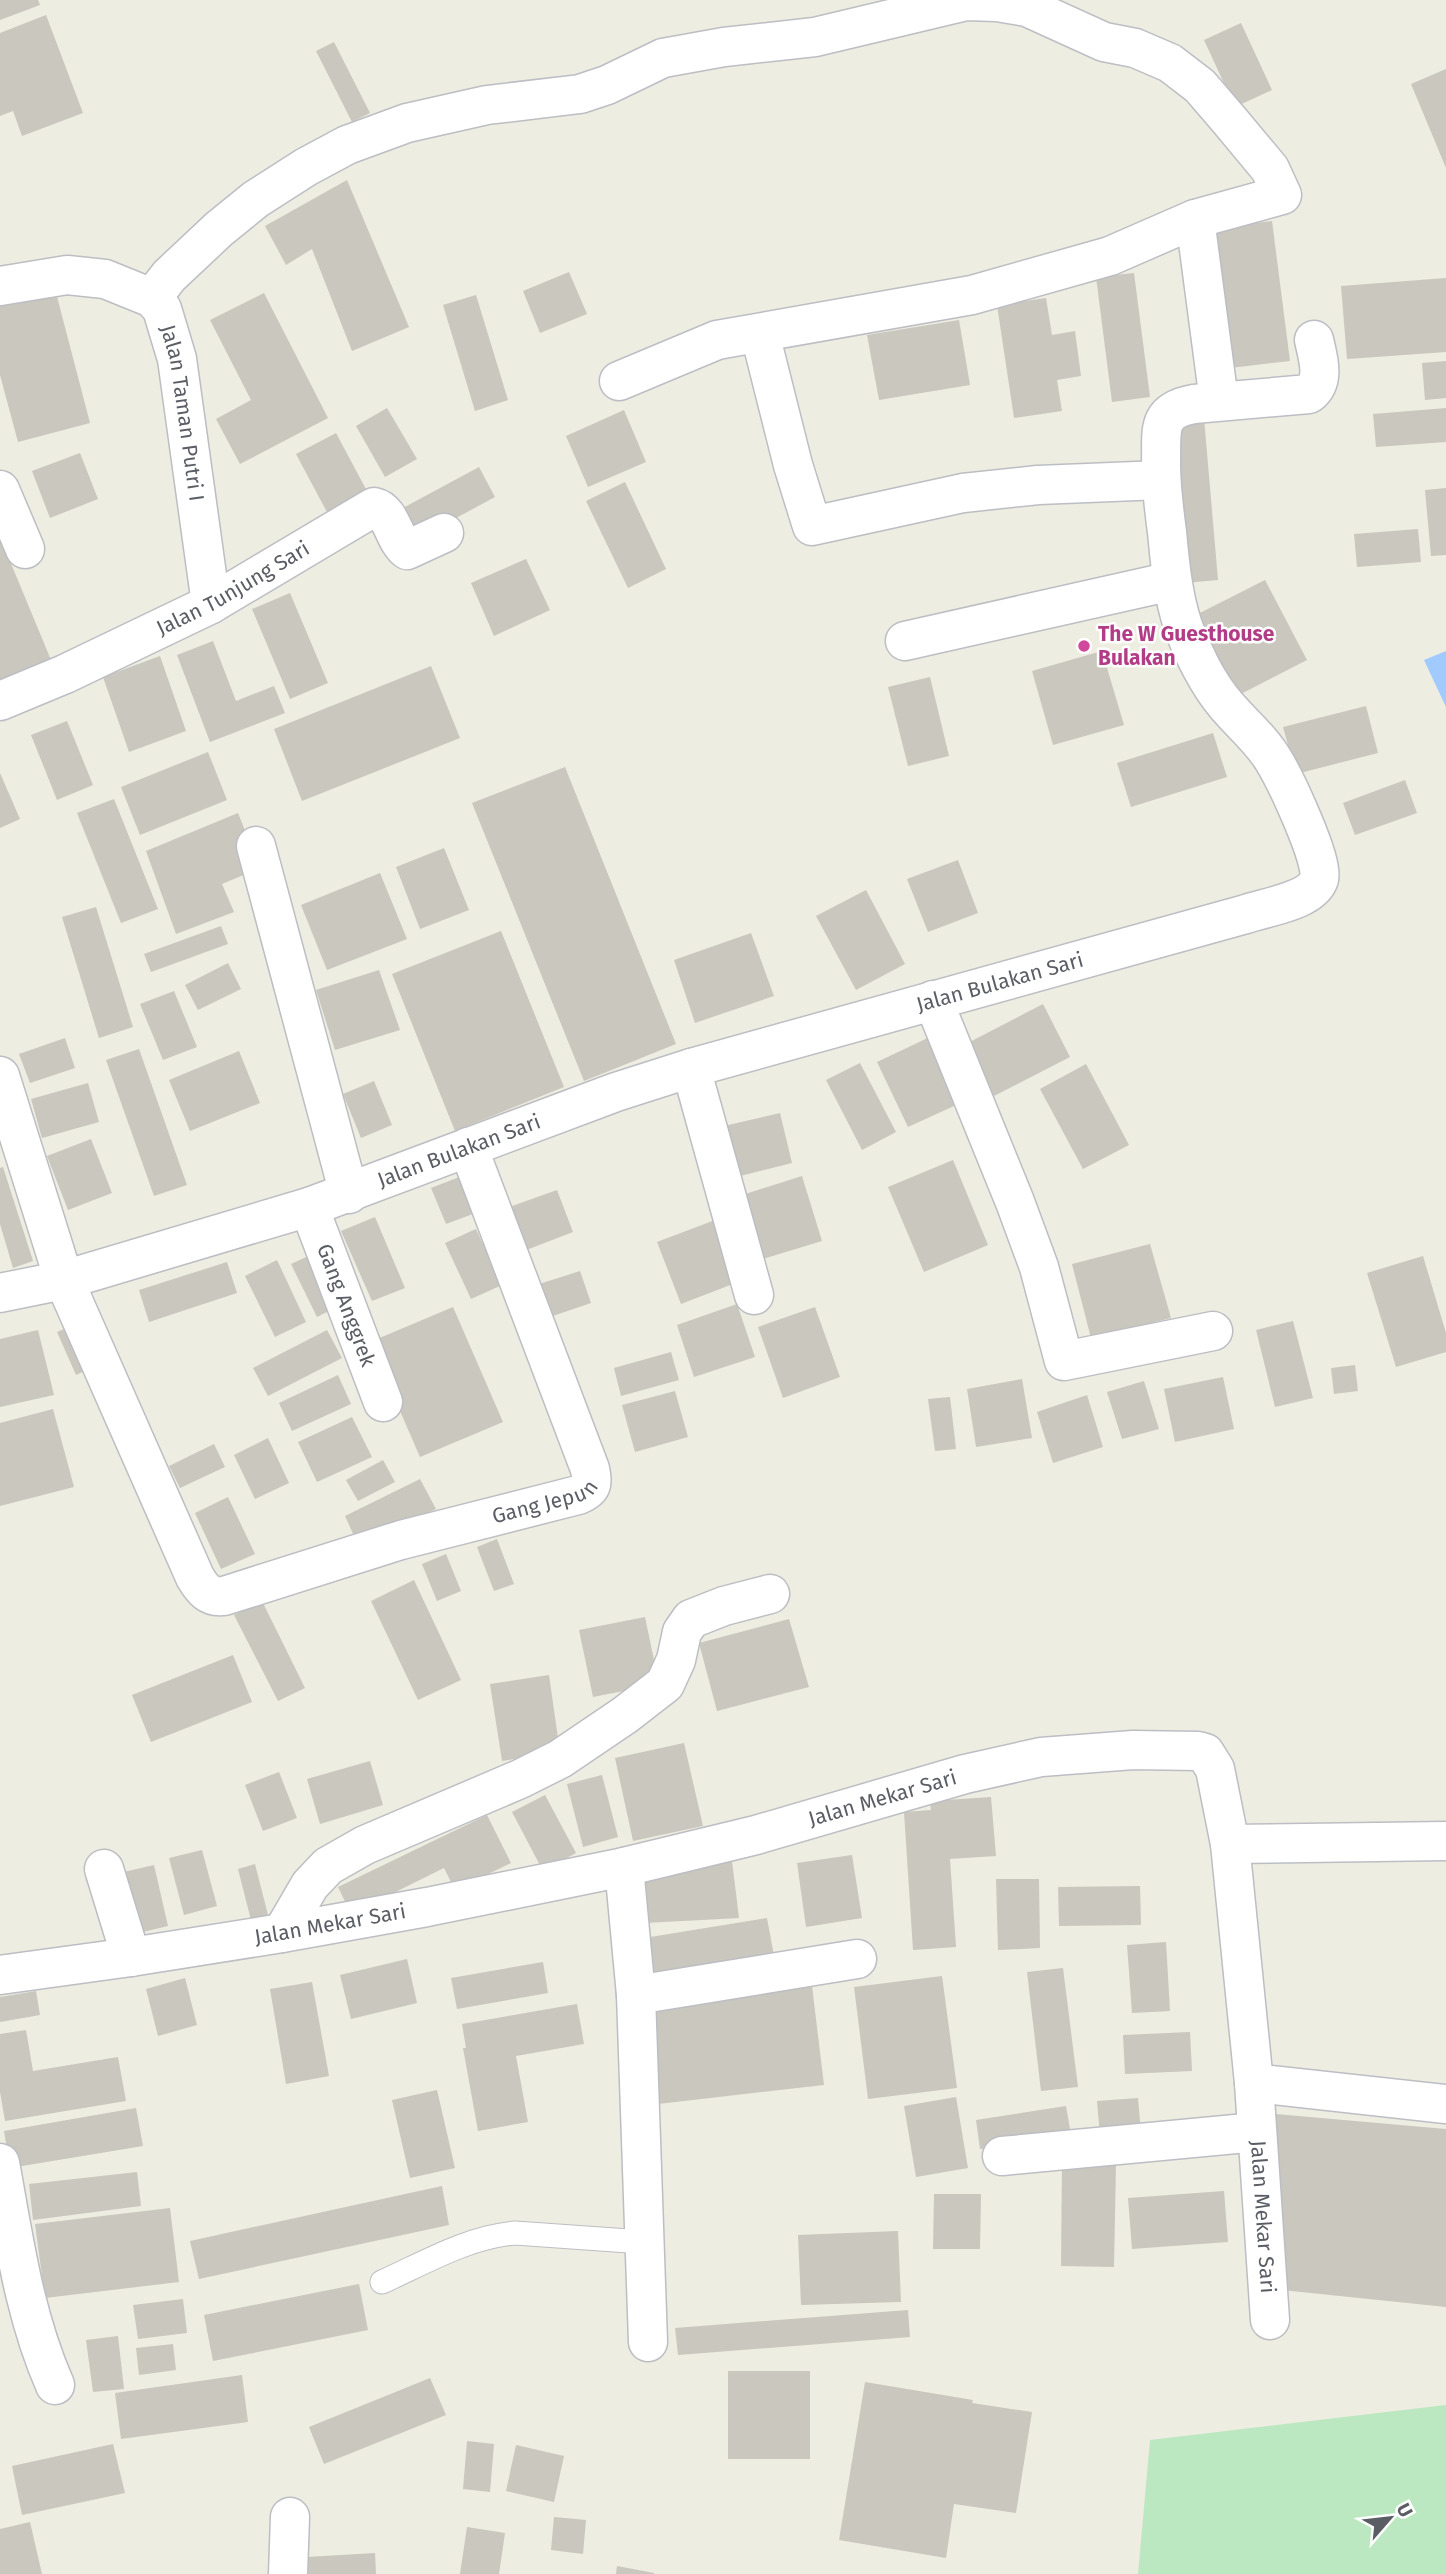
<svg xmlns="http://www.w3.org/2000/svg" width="1446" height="2574" font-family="'Fira Sans',sans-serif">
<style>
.green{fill:#bbe8c0}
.water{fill:#a1cbff}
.building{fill:#c9c7be}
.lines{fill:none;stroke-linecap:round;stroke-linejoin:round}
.service-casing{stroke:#bcbec4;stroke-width:25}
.minor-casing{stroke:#bcbec4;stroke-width:41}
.service{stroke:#fff;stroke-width:23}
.minor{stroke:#fff;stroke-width:38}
.hotel-dot{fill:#d1479c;stroke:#fff;stroke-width:2.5}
.labels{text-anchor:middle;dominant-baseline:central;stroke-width:5;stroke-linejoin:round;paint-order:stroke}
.street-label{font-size:21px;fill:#5a5d64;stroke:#fff}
.hotel-label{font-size:21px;font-weight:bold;fill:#b23c85;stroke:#fff;text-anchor:start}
</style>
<rect width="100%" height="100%" fill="#eeede1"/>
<polygon class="green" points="1446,2405 1446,2574 1138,2574 1150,2440"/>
<polygon class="water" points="1446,651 1446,707 1424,660"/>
<g class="building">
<polygon points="0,0 38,0 40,5 0,20"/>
<polygon points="46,15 83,113 22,136 13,111 0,116 0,33"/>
<polygon points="1241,23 1272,90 1235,107 1204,40"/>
<polygon points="334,42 370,113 352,122 316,51"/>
<polygon points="1446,69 1446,168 1411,84"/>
<polygon points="347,180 409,327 352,351 312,249 286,265 265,226"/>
<polygon points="1272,221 1290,361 1222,369 1204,229"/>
<polygon points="569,272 587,314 540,333 523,291"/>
<polygon points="1134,273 1150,397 1112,402 1096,277"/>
<polygon points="1446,278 1446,352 1347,359 1341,286"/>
<polygon points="55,289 90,423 18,442 0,375 0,303"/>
<polygon points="264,293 328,418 240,464 216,419 251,400 210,320"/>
<polygon points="476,295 508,400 475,411 443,305"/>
<polygon points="1046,298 1052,335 1075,331 1081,376 1057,380 1062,411 1014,418 997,305"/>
<polygon points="959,320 970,385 879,400 867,335"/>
<polygon points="1446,361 1446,398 1425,400 1422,363"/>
<polygon points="387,408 417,459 385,477 356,426"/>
<polygon points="1446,408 1446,442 1376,447 1373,414"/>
<polygon points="624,410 646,462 588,487 566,436"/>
<polygon points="1204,418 1218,580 1184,583 1169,421"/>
<polygon points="336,433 368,493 328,514 296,454"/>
<polygon points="80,453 98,499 50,518 32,471"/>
<polygon points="479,467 495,497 419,538 403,508"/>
<polygon points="625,482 666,569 628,588 586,501"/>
<polygon points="1446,488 1446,555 1431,556 1425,490"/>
<polygon points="1418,529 1421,562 1357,567 1354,534"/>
<polygon points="0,537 51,660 0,681"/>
<polygon points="526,559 550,610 494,636 471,583"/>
<polygon points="1265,580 1307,660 1227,701 1186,620"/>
<polygon points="290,593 328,683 290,699 252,609"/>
<polygon points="213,641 236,701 274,686 285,713 210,742 177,655"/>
<polygon points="1102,651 1124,725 1053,745 1032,671"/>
<polygon points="160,656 186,731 129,752 103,677"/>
<polygon points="431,666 460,738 302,801 274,729"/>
<polygon points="930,677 949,756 908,766 888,687"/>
<polygon points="1366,706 1378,753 1296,774 1283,727"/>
<polygon points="67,721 93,785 57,800 31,735"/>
<polygon points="1213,733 1227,777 1131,807 1117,763"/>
<polygon points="208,752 227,800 140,835 121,787"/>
<polygon points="565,767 676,1044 584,1081 472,803"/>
<polygon points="0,773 20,819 0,828"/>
<polygon points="1405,780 1417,813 1355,835 1343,803"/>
<polygon points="114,799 158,909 121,923 77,813"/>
<polygon points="238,813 260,868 222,884 234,912 176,934 146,851"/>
<polygon points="444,848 469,910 420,929 396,867"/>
<polygon points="958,860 978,913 928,932 907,879"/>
<polygon points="380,873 407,939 327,970 301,905"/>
<polygon points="866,890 905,964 856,990 816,916"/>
<polygon points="96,907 133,1027 99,1038 62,917"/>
<polygon points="221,926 228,944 151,972 144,954"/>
<polygon points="501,931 564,1087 455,1131 392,974"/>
<polygon points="751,933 774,996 695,1023 674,960"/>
<polygon points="228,963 241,989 198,1010 185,985"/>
<polygon points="379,970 400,1030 335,1050 316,990"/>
<polygon points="174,991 197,1047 163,1060 140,1004"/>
<polygon points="1043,1004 1070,1057 988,1099 962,1046"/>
<polygon points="934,1035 965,1101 908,1127 877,1062"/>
<polygon points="65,1038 75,1068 30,1083 19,1054"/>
<polygon points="139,1049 187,1185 154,1196 106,1060"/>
<polygon points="239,1051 260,1103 190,1131 169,1080"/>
<polygon points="860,1063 896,1132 862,1150 826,1080"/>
<polygon points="1086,1064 1129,1145 1083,1169 1040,1089"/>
<polygon points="374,1081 392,1125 361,1138 343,1094"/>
<polygon points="88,1083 99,1122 42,1138 31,1099"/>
<polygon points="780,1113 792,1163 732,1178 720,1127"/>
<polygon points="91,1139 112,1193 68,1210 47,1156"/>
<polygon points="953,1160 988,1245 924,1272 888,1187"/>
<polygon points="3,1167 33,1261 13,1268 0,1224 0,1168"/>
<polygon points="467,1174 481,1211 446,1224 431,1188"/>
<polygon points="802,1176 822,1241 753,1262 733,1198"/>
<polygon points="557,1190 573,1232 521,1252 504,1209"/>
<polygon points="375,1217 405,1288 372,1301 341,1231"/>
<polygon points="715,1220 738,1282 681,1304 657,1242"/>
<polygon points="476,1229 502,1285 471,1299 445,1243"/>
<polygon points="1150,1244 1171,1318 1091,1338 1072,1264"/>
<polygon points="317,1252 343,1304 317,1317 291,1264"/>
<polygon points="1423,1256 1446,1333 1446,1352 1396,1367 1367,1273"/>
<polygon points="277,1260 306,1322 275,1337 245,1276"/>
<polygon points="227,1262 237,1293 149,1322 139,1290"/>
<polygon points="580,1271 591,1303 544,1319 533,1286"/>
<polygon points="737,1304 755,1357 694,1377 677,1325"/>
<polygon points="453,1307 503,1422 420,1457 370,1342"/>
<polygon points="815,1307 840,1377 783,1398 758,1327"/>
<polygon points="1293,1321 1313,1398 1275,1407 1256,1330"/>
<polygon points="76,1324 95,1366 76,1375 57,1332"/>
<polygon points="38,1330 54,1395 0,1407 0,1339"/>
<polygon points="327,1330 342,1358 268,1396 253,1368"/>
<polygon points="671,1352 679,1380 621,1396 614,1368"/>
<polygon points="1355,1365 1358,1391 1334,1394 1331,1368"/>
<polygon points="338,1375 351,1404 292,1431 279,1403"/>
<polygon points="1223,1377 1234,1429 1175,1442 1164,1389"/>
<polygon points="1022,1379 1032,1438 976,1447 967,1389"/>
<polygon points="1144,1381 1159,1429 1122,1439 1107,1392"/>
<polygon points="675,1391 688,1437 635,1452 622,1405"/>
<polygon points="1087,1395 1103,1447 1053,1463 1037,1412"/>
<polygon points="950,1397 956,1449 935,1451 928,1399"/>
<polygon points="53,1409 74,1487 0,1506 0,1423"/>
<polygon points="352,1417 372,1457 317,1482 298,1442"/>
<polygon points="268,1438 289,1483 255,1499 234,1455"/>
<polygon points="214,1444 225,1467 180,1488 169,1466"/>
<polygon points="383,1460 395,1482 358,1501 346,1480"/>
<polygon points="420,1479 436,1509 359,1547 345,1516"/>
<polygon points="228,1497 255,1554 221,1569 195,1513"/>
<polygon points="497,1539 514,1584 494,1591 477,1547"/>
<polygon points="446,1554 461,1591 437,1601 422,1564"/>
<polygon points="414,1580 461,1680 418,1700 371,1601"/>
<polygon points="262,1601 305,1688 278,1701 234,1615"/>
<polygon points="645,1617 659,1684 593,1697 579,1630"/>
<polygon points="789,1619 809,1687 717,1711 699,1643"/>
<polygon points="233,1655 252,1702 151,1742 132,1695"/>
<polygon points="549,1675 560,1752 502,1761 490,1684"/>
<polygon points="684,1743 703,1826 633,1841 615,1758"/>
<polygon points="370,1761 383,1805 320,1824 307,1779"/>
<polygon points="279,1772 297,1818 263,1831 245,1785"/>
<polygon points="602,1775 618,1837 583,1847 567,1784"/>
<polygon points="545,1795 576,1853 543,1871 512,1812"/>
<polygon points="991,1797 996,1856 950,1859 956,1947 913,1950 904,1812 931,1810 930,1801"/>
<polygon points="487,1815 511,1863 455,1890 444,1868 351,1914 338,1887"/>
<polygon points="202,1850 217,1906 184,1915 169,1858"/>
<polygon points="852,1855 862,1918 806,1927 797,1863"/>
<polygon points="732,1861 739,1918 645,1923 642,1869"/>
<polygon points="255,1864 269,1919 252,1924 238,1869"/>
<polygon points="154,1865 168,1926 130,1935 115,1874"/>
<polygon points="996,1879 1039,1879 1040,1948 998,1950"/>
<polygon points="1140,1886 1141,1925 1059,1926 1058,1887"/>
<polygon points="767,1918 775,1961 645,1983 638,1939"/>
<polygon points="1166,1942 1170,2011 1132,2013 1127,1945"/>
<polygon points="407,1959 417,2003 351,2019 340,1975"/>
<polygon points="543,1962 548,1993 457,2009 451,1978"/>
<polygon points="1063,1968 1078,2087 1041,2091 1027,1972"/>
<polygon points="942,1976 957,2088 868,2099 854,1987"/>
<polygon points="185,1978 197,2025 158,2036 146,1989"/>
<polygon points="312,1982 329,2076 286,2084 270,1989"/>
<polygon points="812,1986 824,2085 658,2104 646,2006"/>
<polygon points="36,1991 40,2015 0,2022 0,1997"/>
<polygon points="577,2004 584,2044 516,2056 528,2122 478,2131 463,2048 466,2048 462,2024"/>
<polygon points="26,2030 33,2071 118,2057 126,2101 5,2121 0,2092 0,2034"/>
<polygon points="1190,2032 1192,2071 1125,2074 1123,2035"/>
<polygon points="437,2090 455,2168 410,2178 392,2100"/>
<polygon points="956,2097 968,2168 916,2177 904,2106"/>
<polygon points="1138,2098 1141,2132 1100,2136 1097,2101"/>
<polygon points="1066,2106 1071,2135 980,2149 976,2120"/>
<polygon points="136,2108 143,2146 10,2168 4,2131"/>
<polygon points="1265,2113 1446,2129 1446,2307 1272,2289"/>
<polygon points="1062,2164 1116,2164 1114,2267 1061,2266"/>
<polygon points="137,2172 141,2206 33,2220 29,2184"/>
<polygon points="442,2186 449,2225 199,2279 190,2241"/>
<polygon points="1224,2191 1228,2242 1132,2249 1128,2198"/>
<polygon points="934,2194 981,2194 980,2249 933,2249"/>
<polygon points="170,2208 179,2282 45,2298 35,2224"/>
<polygon points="898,2231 901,2302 801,2305 798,2235"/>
<polygon points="359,2284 368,2330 213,2361 204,2315"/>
<polygon points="183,2299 187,2333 138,2339 133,2305"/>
<polygon points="908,2310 910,2337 678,2355 675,2328"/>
<polygon points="118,2336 124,2389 93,2392 86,2340"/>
<polygon points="173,2344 176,2370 139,2375 136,2348"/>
<rect x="728" y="2371" width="82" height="88"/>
<polygon points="242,2375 248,2422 121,2439 115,2393"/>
<polygon points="430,2378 446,2415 324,2464 309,2427"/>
<polygon points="865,2382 973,2400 972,2403 1032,2412 1016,2513 954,2504 946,2558 839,2540"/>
<polygon points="467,2441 494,2444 490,2492 463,2489"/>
<polygon points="113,2444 125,2493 22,2515 12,2466"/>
<polygon points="516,2445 564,2456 554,2502 506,2491"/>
<polygon points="554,2517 586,2520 583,2554 551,2550"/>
<polygon points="30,2522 42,2574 0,2574 0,2529"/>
<polygon points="467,2527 505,2533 499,2574 460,2574"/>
<polygon points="375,2553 376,2574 308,2574 307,2557"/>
<polygon points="617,2566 654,2573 654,2574 616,2574"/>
</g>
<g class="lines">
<g class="service-casing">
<path id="service" d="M382 2282C424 2263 468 2237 515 2233L643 2242"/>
</g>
<g class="minor-casing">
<g id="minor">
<polyline points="1195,219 1219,401"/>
<path id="s1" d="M0 286 67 275 105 279 152 298 162 309 177 359 211 604"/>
<polyline points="152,298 169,276 219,229 256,199 306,167 347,145 407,123 487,105 580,94 607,85 663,58 724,47 815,37 966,1 997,2 1027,7 1104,42 1135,48 1170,63 1200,86 1230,121 1270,169 1282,195 1195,219 1110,256 972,295 717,340 619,381"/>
<polyline points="760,334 793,465 812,526 963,493 1038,485 1161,480"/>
<polyline points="0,490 25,549"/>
<polyline points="905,641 1172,581"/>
<path id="s2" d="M0 701 65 674 211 604 374 507C392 511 393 539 407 550L444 533"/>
<polyline points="256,846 349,1194"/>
<polyline points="933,1000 1015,1202 1039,1267 1064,1361 1213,1331"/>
<polyline points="691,1068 754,1295"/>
<path id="s3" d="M0 1076 64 1280 195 1577C202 1589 209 1598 224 1596L401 1540 578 1495C593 1489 593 1484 590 1469L468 1147"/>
<path id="s4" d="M309 1207 383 1402"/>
<path id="s5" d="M0 1293 64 1280 309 1207 616 1092 691 1068 1246 914C1266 907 1312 901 1319 879 1325 863 1285 779 1274 761 1262 740 1242 724 1226 705 1208 684 1192 652 1183 626 1173 596 1170 564 1167 532 1164 509 1161 487 1161 464 1162 431 1155 411 1194 404L1309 394C1326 381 1318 358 1314 340"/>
<polyline points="1230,1844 1446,1841"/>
<polyline points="624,1867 636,1995 648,2342"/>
<polyline points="104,1869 131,1957"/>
<polyline points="282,1933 310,1885 328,1866 365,1845 520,1779 560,1759 625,1715 665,1684 676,1660 682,1632 691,1619 724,1606 770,1594"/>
<path id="s6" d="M0 1975 131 1957 282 1933 427 1907 624 1867 756 1835 965 1774 1041 1757 1133 1750 1198 1751 1205 1753 1215 1769 1230 1844 1254 2083 1270 2320"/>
<polyline points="636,1995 857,1959"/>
<polyline points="1254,2083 1446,2104"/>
<polyline points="1002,2156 1257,2132"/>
<path d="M0 2163C14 2239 24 2315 55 2385"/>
<polyline points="288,2574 290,2517"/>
</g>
</g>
<use href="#service" class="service"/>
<use href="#minor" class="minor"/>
</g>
<circle class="hotel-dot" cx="1084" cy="646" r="7"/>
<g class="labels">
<g class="street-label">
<text stroke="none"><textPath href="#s1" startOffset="278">Jalan Taman Putri I</textPath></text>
<text stroke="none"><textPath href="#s2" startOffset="259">Jalan Tunjung Sari</textPath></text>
<text stroke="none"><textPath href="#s5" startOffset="1048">Jalan Bulakan Sari</textPath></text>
<text stroke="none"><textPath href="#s5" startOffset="481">Jalan Bulakan Sari</textPath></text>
<text stroke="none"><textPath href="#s4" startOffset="105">Gang Anggrek</textPath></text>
<text stroke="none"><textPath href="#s3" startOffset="910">Gang Jepun</textPath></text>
<text stroke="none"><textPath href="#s6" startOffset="901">Jalan Mekar Sari</textPath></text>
<text stroke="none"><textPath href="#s6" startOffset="334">Jalan Mekar Sari</textPath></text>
<text stroke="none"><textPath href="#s6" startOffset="1699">Jalan Mekar Sari</textPath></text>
</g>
<g class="hotel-label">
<text x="1098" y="634">The W Guesthouse<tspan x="1098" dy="24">Bulakan</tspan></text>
</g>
</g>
<g transform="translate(1390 2518) rotate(62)" stroke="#ffffff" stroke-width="5" paint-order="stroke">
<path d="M0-5L12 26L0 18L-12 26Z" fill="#5a5d64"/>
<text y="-10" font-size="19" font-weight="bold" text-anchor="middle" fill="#5a5d64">U</text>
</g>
</svg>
